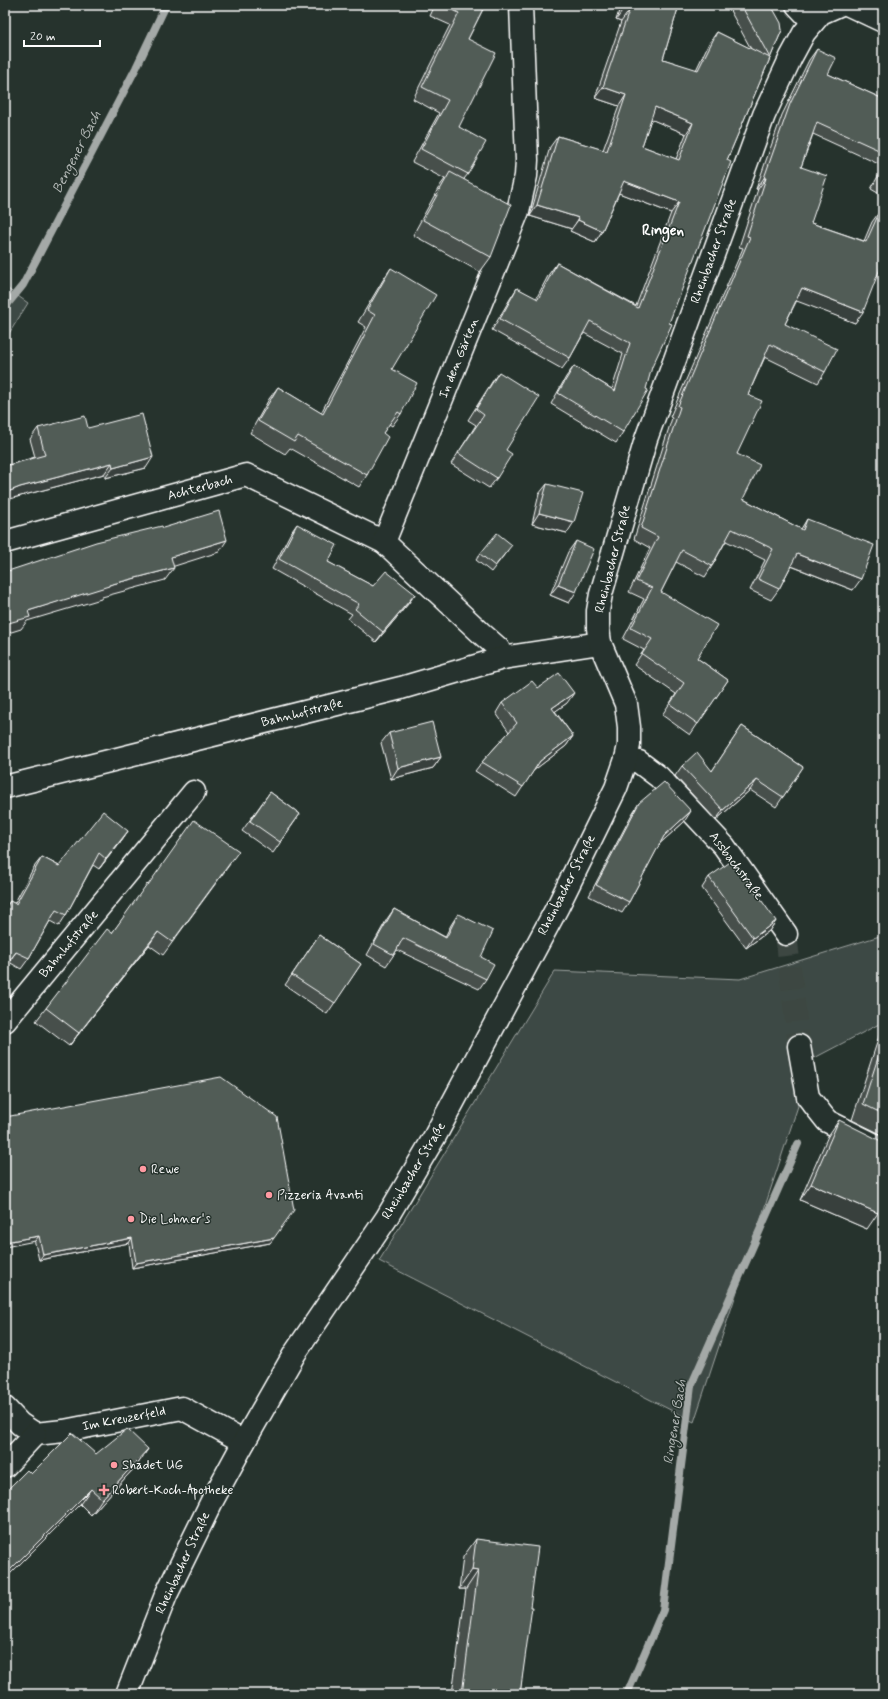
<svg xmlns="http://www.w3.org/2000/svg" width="888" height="1699" font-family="Mynerve,sans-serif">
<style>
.green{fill:#3e4944;stroke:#9ea4a2}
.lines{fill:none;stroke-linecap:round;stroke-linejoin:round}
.stream{stroke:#a4a9a7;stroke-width:8}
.minor-tunnel{stroke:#3c4742;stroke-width:22;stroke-dasharray:22 11;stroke-linecap:butt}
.minor-casing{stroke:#fff;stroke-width:25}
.major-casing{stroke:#fff;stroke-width:25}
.minor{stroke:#26332d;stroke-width:22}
.major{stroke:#26332d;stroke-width:22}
.wall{fill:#464f4b;stroke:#fff;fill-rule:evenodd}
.shaded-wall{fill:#39403d;stroke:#fff}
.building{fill:#515c57;stroke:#fff;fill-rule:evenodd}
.poi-dot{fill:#ff9aa2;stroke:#26332d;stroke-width:1.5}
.labels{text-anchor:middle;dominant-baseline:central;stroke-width:3;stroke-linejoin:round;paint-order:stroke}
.street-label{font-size:13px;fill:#fff;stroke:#26332d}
.poi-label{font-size:13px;fill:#fff;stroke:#26332d;text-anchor:start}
.water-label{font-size:14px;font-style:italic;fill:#b3b8b6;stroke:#26332d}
.quarter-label{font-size:15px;font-weight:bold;fill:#fff;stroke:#26332d}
</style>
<rect width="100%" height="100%" fill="#26332d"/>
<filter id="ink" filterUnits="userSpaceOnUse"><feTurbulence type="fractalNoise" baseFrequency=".025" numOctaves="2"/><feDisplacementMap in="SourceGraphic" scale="8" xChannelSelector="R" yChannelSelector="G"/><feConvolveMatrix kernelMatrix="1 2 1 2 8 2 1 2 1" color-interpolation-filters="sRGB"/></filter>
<g filter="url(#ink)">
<g class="green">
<polygon points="5,287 28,303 5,340"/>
<polygon points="883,935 883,1022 801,1065 798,1106 694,1422 379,1261 555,971 740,979"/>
</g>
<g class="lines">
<g class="stream">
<polyline points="5,307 23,285 136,68 166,5"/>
<polyline points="627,1694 663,1610 691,1386 798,1144"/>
</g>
<polyline class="minor-tunnel" points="786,934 799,1046"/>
<g class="minor-casing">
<g id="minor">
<polyline points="5,542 246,475 384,542"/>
<polyline points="503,658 498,648 481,633 384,542 518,211 526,176 527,160 521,5"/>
<polyline points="626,759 639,762 659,777 724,846 786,934"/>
<polyline points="5,787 401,688 503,658 600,643"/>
<polyline points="5,1021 194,792"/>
<polyline points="799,1046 808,1097 827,1121 883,1149"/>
<polyline points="5,1408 20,1424 35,1434 64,1431 182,1408 244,1442"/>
<polyline points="5,1466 35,1434"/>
</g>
</g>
<g class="major-casing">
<g id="major">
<polyline points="797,5 813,22"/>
<polyline points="849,5 883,21"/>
<polyline points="127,1694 166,1595 212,1501 244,1442 295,1353 386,1219 435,1136 558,906 616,788 626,759 629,745 629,727 626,704 600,643 598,628 598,611 601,594 646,439 764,115 791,57 804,33 821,13 839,5"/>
</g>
</g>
<use href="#minor" class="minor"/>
<use href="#major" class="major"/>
</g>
<g class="wall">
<polygon points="435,5 485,5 468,39 459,127 468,174 464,179 491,257 480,272 413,235 439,187 445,179 412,162 439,113 413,99 450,25 430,16"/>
<path d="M621 5H679L663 59 696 70 709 43 717 32 751 49 727 5H771L782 30 727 160 623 432 616 443 551 404 566 377 574 366 612 389 623 354 584 333 570 358 562 369 492 330 510 299 517 288 536 299 549 274 557 263 636 306 671 213 619 193 602 231 595 242 570 231 572 229 530 216 550 147 558 136 603 150 619 106 595 98 621 22 616 20ZM651 119 686 134 676 159 642 146Z"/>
<polygon points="817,49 828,74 883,99 883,166 813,134 801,167 811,223 864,241 872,222 880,211 883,212 883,269 880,268 855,323 797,300 785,324 825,372 818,383 765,357 748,395 737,454 743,499 801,529 807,519 853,590 791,566 779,589 771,600 750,590 765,560 726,541 712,566 705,577 676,562 661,592 697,658 728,680 690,735 662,715 676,694 634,665 644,650 623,639 644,599 629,592 650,548 634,539 672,418 670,417 743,248 739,247 758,189 756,189 782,115 809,60"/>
<polygon points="883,167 883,196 871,189"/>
<polygon points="391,268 392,369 401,414 392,426 389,424 383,433 367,475 359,487 290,448 285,454 250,433 269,399 278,387 321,413 366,327 358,322 383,280"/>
<polygon points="499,372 506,450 497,478 489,488 451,464 476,425 468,420 492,382"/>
<polygon points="38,428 88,428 146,468 105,478 104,474 13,498 5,501 5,466 35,457 30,439"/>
<polygon points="547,484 567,533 532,524 539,494"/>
<polygon points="297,524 328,562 373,586 415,594 408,604 376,642 348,619 352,614 272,569 290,534"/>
<polygon points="576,541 569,603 550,595 568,552"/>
<polygon points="508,550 491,572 476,560 480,554"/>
<polygon points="538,688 567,703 555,711 573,736 566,746 534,770 516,797 475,771 482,762 509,732 496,713 502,703"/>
<polygon points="742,726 803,767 776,807 750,790 716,820 675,776 682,766 712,771"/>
<polygon points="389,733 441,757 433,768 391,779 381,743"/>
<polygon points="270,792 300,814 273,853 242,831"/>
<polygon points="639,803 684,822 660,843 629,902 622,913 589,896 632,814"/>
<polygon points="128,831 121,841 99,869 93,865 66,915 59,926 50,921 29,958 21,969 9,962 5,967 5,908 10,901 14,904 34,867 42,857 59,866"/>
<polygon points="230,864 163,955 149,945 69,1046 36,1021 46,1008 112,933 148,885"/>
<polygon points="709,877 776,921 769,931 746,948 702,888"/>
<polygon points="394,909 445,937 451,925 458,914 481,957 486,979 479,989 397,950 386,966 367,955 387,919"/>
<polygon points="319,935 361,964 327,1014 285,985"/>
<polygon points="883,1024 883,1135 852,1120"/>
<polygon points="5,1117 270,1243 132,1268 129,1243 39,1260"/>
<polygon points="839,1120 867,1229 800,1200 828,1136"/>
<polygon points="148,1449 137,1465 91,1515 80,1504 31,1474 96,1454"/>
<polygon points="476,1539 530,1607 520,1694 452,1694 466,1589 459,1589 463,1557"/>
</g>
<g class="shaded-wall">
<polygon points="624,9 629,11 621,22 616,20"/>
<polygon points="603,87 626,95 619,106 595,98"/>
<polygon points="655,107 693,123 686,134 648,118"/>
<polygon points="764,178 766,178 758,189 756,189"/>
<polygon points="624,181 679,202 671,213 616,192"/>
<polygon points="537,205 579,218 572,229 530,216"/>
<polygon points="578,220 602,231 595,242 570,231"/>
<polygon points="802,288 863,312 855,323 794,300"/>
<polygon points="153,457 146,468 105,478 113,468"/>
<polygon points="112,463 104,474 13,498 5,501 5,493 20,487"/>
<polygon points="539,513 574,522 567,533 532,524"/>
<polygon points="227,540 219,552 162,570 171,557"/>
<polygon points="797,554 861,579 853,590 789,565"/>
<polygon points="174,568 165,580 102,597 101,599 27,621 21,629 5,634 5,624 28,611 109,585"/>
<polygon points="558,585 576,592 569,603 550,595"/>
<polygon points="415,594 408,604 376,642 383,632"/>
<polygon points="574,693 567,703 546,718 552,708"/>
<polygon points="573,736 566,746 533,771 540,761"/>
<polygon points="441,757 433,768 391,779 398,768"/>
<polygon points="757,780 750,790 716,820 723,810"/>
<polygon points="691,811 684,822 657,846 664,836"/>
<polygon points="128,831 121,841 99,869 106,859"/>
<polygon points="776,921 769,931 746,948 753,938"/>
<polygon points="158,932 149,945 69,1046 79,1033"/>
<polygon points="16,952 9,962 5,967 5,966"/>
<polygon points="811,1184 878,1213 867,1229 800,1200"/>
<polygon points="39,1236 35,1241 5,1247 5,1242"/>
<polygon points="132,1238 129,1243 39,1260 43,1255"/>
<polygon points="274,1238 270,1243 132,1268 136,1263"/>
<polygon points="148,1449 137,1465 91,1515 102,1499"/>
<polygon points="91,1489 80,1504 5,1579 5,1575"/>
<polygon points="472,1570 478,1571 466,1589 459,1589"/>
</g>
<g class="building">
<polygon points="443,5 485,5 468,39 496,53 459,127 486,142 468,174 421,149 448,100 422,87 459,13"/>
<path d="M625 5H679L663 59 698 70 717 32 770 58 741 5H771L781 23 782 30 727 160 731 162 669 323 672 324 652 367 646 389 648 390 623 432 558 393 574 366 615 391 630 343 590 321 570 358 500 319 517 288 538 299 557 263 638 308 679 202 624 181 602 231 578 220 579 218 537 205 558 136 607 151 626 95 603 87 629 11 624 9ZM655 107 693 123 679 160 642 146Z"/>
<polygon points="817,49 836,58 828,74 883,99 883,152 817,122 801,167 827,176 811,223 866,242 880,211 883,212 883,261 863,312 802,288 785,324 837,349 825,372 770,344 748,395 762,401 737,454 760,465 743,499 803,530 807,519 874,545 861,579 797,554 779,589 758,579 773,549 732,529 712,566 682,550 661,592 717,625 697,658 728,680 698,724 670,704 684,683 642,654 652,639 631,628 652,588 636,581 658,537 641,528 680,407 678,406 750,237 747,236 766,178 764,178 790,104"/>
<polygon points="883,171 883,180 879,178"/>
<polygon points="450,172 511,205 491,257 423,220"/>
<polygon points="391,268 436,295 392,369 417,383 401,414 398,412 383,433 388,437 367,475 298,436 294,442 258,421 278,387 323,414 375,315 367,310"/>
<polygon points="499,372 539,397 506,450 512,454 497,478 458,453 484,415 476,409"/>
<polygon points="142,414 153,457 113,468 112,463 20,487 5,493 5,466 45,455 38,428 85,416 88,428"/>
<polygon points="547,484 583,493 574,522 539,513"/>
<polygon points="219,511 227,540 171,557 174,568 109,585 109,586 28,611 30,617 5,624 5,572 96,542 162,526 163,528"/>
<polygon points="297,524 337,545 328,562 373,586 386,571 415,594 383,632 355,609 359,604 279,559"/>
<polygon points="497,533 512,545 495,566 480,554"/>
<polygon points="576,541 594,549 576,592 558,585"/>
<polygon points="559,673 574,693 552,708 573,736 540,761 523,787 482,762 517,723 502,703 532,681 538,688"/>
<polygon points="432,722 441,757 398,768 389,733"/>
<polygon points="742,726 803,767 783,797 757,780 723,810 682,766 697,752 712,771"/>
<polygon points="664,782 691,811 664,836 629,902 596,885 639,803"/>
<polygon points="270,792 300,814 280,842 250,821"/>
<polygon points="103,811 128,831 106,859 99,853 66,915 56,910 29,958 16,952 5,966 5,909 10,901 16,904 42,857 59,866"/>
<polygon points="194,820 239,851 172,942 158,932 79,1033 46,1008 107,929 112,933 147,884 148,885"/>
<polygon points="733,860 776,921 753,938 709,877"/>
<polygon points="394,909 446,938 458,914 493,931 481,957 494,964 486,979 403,938 394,955 374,944"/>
<polygon points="319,935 361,964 335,1003 292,975"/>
<polygon points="883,1042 883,1114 863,1104"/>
<polygon points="221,1077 277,1117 294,1210 274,1238 136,1263 132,1238 43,1255 39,1236 5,1242 5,1117"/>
<polygon points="839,1120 883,1142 883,1201 878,1213 811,1184"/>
<polygon points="127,1429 148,1449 102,1499 91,1489 5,1575 5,1492 27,1470 31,1474 72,1433 96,1454"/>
<polygon points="476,1539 538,1547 530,1607 532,1607 520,1694 462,1694 478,1571 472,1570"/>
<polygon points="5,1690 9,1694 5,1694"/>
</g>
</g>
<g class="poi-dot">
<circle cx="143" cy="1169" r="4"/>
<circle cx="269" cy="1195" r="4"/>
<circle cx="131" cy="1219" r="4"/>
<circle cx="114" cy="1465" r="4"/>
<path d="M102 1484h4v4h4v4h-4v4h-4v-4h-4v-4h4z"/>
</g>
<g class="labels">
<g class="street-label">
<text transform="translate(714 251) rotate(-70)">Rheinbacher Straße</text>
<text transform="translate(459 358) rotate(-68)">In den Gärten</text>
<text transform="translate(200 488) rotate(-15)">Achterbach</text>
<text transform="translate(613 559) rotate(-76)">Rheinbacher Straße</text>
<text transform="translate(302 713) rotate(-14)">Bahnhofstraße</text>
<text transform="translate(736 866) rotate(53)">Assbachstraße</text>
<text transform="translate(567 885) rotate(-63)">Rheinbacher Straße</text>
<text transform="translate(69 944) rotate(-50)">Bahnhofstraße</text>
<text transform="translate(414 1171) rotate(-59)">Rheinbacher Straße</text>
<text transform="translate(124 1419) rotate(-11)">Im Kreuzerfeld</text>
<text transform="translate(183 1563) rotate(-65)">Rheinbacher Straße</text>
</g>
<g class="poi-label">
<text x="151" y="1169">Rewe</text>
<text x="277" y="1195">Pizzeria Avanti</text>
<text x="139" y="1219">Die Lohner's</text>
<text x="122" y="1465">Shadet UG</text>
<text x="112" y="1490">Robert-Koch-Apotheke</text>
</g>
<g class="water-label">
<text transform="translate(77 152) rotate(-63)">Bengener Bach</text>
<text transform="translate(675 1422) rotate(-81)">Ringener Bach</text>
</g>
<g class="quarter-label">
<text x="663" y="231">Ringen</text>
</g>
</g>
<rect width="888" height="1699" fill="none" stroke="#26332d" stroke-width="20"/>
<rect x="10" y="10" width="868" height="1679" fill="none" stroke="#fff" stroke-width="1.5" filter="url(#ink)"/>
<path d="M24 40v6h76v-6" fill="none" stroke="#ffffff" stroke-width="2"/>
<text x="30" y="40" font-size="12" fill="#ffffff" stroke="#26332d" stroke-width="3" paint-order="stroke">20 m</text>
</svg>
